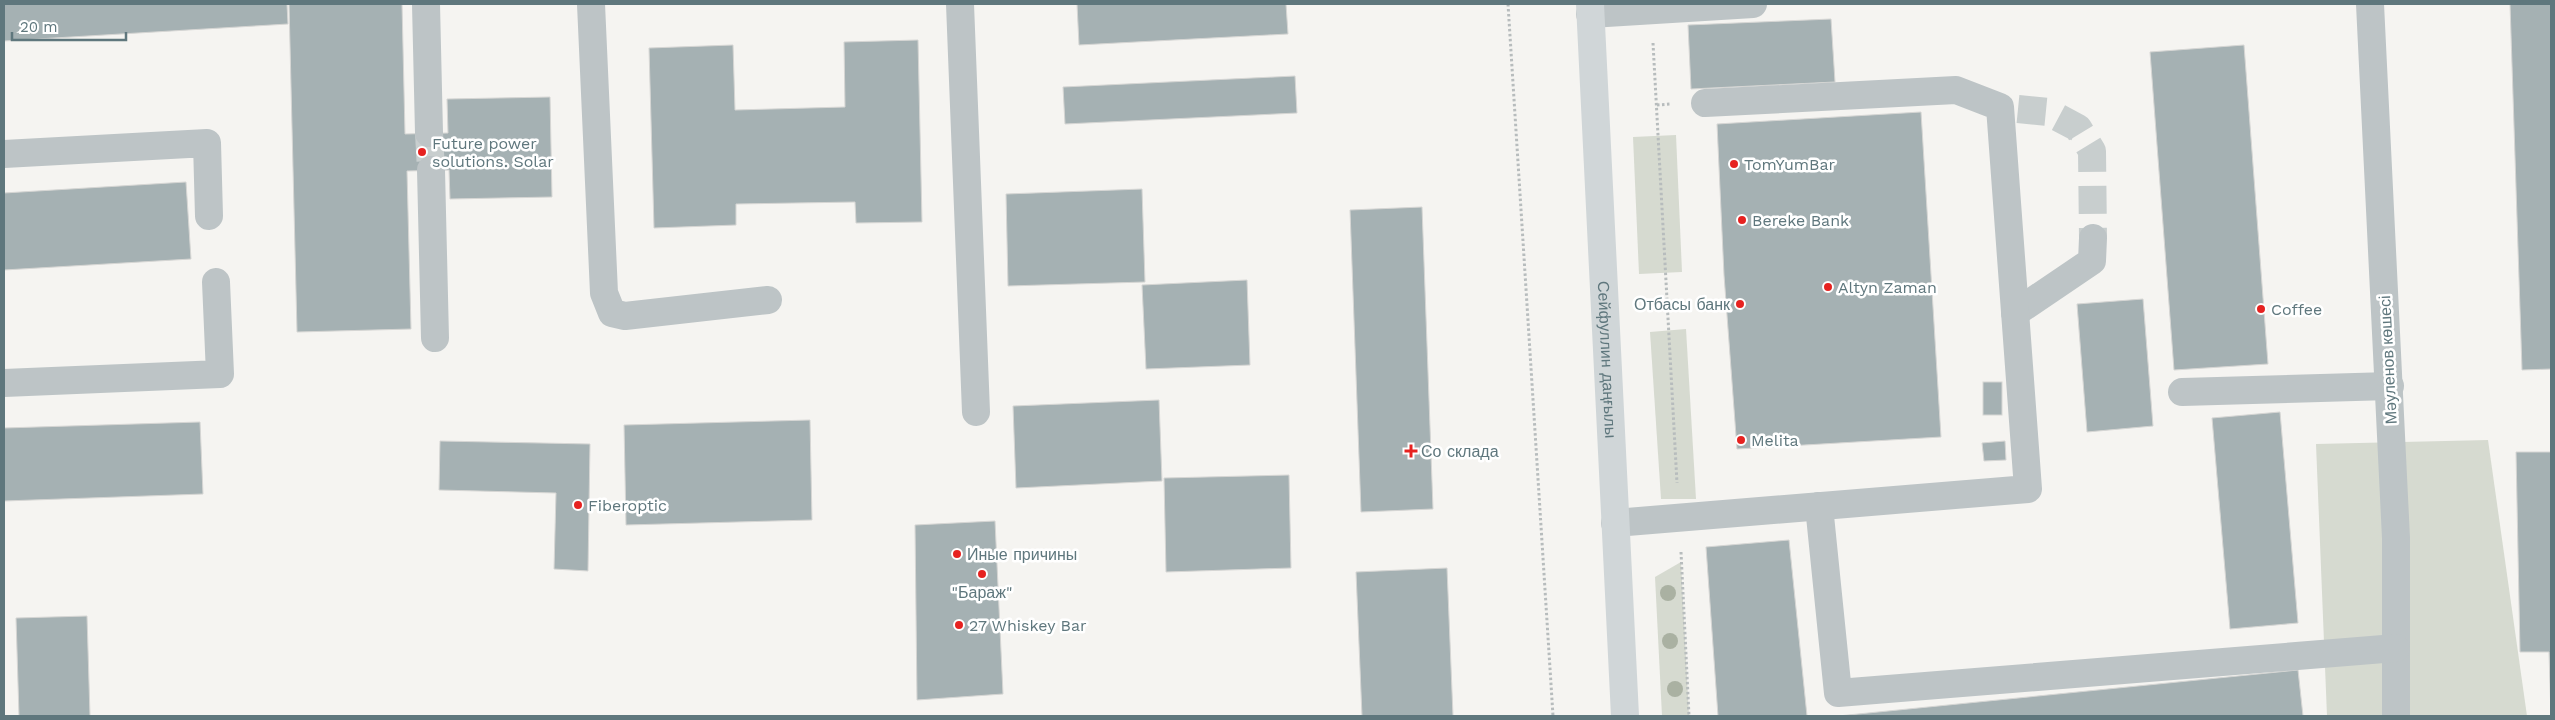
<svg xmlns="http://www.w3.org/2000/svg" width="2555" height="720" font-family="'Work Sans',sans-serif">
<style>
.green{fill:#d6dad0}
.building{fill:#a5b1b3;stroke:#d6d6d4}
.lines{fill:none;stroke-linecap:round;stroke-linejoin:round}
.minor-tunnel{stroke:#c8cece;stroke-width:28;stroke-dasharray:28 14;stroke-linecap:butt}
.path{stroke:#b7bcbd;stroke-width:3;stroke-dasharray:2.5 2.5;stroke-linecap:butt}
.minor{stroke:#bdc4c6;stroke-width:28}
.major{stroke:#d0d6d8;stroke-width:28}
.tree{fill:#aab1a2}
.poi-dot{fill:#e62220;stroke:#fff;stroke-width:2}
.labels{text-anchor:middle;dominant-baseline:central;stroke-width:5;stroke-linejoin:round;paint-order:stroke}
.poi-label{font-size:16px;fill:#5f777d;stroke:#fff;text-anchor:start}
.street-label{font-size:16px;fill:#5f777d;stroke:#fff}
</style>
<rect width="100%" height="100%" fill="#f5f4f1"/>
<g class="green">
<polygon points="1676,135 1682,272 1639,274 1633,137"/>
<polygon points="1686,329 1696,499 1661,499 1650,332"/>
<polygon points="2488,440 2527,716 2327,716 2316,444"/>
<polygon points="1681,562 1689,716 1662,716 1655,577"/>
</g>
<g class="building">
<polygon points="4,4 287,4 288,24 4,41"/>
<polygon points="289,4 402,4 405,134 448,133 447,99 550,97 552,197 450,199 449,170 407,171 411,329 297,332"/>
<polygon points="1077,4 1286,4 1288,34 1079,45"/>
<polygon points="2510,4 2551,4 2551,369 2522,370"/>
<polygon points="1831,19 1835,82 1691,89 1688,25"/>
<polygon points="918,40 922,222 856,223 855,202 736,204 736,225 654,228 649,48 733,45 735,110 845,107 844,42"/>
<polygon points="2244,45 2268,364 2174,370 2150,52"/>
<polygon points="1295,76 1297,113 1065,124 1063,87"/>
<polygon points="1921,112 1941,437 1737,449 1724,275 1717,124"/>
<polygon points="186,182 191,259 4,270 4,193"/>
<polygon points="1142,189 1145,282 1008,286 1006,194"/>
<polygon points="1422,207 1433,509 1361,512 1350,210"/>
<polygon points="1247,280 1250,365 1146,369 1142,285"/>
<polygon points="2143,299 2153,426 2087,432 2077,304"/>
<rect x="1983" y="382" width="19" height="33"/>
<polygon points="1159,400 1162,481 1016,488 1013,406"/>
<polygon points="2280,412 2298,623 2230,629 2212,418"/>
<polygon points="810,420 812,520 626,525 624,425"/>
<polygon points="200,422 203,494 4,501 4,428"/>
<polygon points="440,441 590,444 588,571 554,569 556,493 439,490"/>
<polygon points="2005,441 2006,460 1984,461 1982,443"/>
<polygon points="2516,452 2551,452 2551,716 2549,652 2520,652"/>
<polygon points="1289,475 1291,568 1166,572 1164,478"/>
<polygon points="995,521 1003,694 917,700 915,525"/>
<polygon points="1789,540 1807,716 1718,716 1706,547"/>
<polygon points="1447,568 1453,716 1362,716 1356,572"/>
<polygon points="87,616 90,716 19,716 16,618"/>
<polygon points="2298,670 2303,716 1838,716"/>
</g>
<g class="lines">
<g class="minor-tunnel">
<polyline points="2018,109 2048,112 2078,128 2092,151 2093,238"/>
<polyline points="429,133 431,170"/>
</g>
<g class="path">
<polyline points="1508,4 1553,716"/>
<polyline points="1653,43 1677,483"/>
<polyline points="1657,105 1671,104"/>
<polyline points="1681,552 1689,716"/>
</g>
<g class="minor">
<polyline points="426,4 429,133"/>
<polyline points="591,4 604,293 612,313 625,316 768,300"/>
<polyline points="960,4 976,412"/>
<polyline points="2370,4 2396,538 2396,716"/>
<polyline points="1590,14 1753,4"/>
<polyline points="4,154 207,143 209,216"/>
<polyline points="431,170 435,338"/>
<polyline points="2015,313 2092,261 2093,238"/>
<polyline points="4,383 220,374 216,282"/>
<polyline points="2182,392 2390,386"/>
<polyline points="1819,506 1838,693 2396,648"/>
<polyline points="1615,523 2028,489 2000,107 1956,90 1705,103"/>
</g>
<path class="major" id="s1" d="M1590 4 1625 716"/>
</g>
<g class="tree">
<circle cx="1668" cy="593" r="8"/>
<circle cx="1670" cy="641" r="8"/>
<circle cx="1675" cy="689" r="8"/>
</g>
<g class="poi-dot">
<circle cx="422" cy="152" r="5"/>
<circle cx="1734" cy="164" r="5"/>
<circle cx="1742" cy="220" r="5"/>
<circle cx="1828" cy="287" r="5"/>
<circle cx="1740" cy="304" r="5"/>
<circle cx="2261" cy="309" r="5"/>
<circle cx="1741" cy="440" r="5"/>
<path d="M1408.5 443.5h5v5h5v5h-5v5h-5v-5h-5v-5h5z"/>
<circle cx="578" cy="505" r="5"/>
<circle cx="957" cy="554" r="5"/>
<circle cx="982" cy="574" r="5"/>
<circle cx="959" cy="625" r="5"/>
</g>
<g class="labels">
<g class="poi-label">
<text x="432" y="143">Future power<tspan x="432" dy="18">solutions. Solar</tspan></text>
<text x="1744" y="164">TomYumBar</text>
<text x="1752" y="220">Bereke Bank</text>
<text x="1838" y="287">Altyn Zaman</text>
<text x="1730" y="304" text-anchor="end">Отбасы банк</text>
<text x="2271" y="309">Coffee</text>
<text x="1751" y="440">Melita</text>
<text x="1421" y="451">Со склада</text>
<text x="588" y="505">Fiberoptic</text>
<text x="967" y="554">Иные причины</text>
<text x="982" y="592" text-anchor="middle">"Бараж"</text>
<text x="969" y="625">27 Whiskey Bar</text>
</g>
<g class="street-label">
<text stroke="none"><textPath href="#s1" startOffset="356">Сейфуллин даңғылы</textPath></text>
<text transform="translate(2388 360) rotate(-93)">Мәуленов көшесі</text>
</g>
</g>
<rect width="2555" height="720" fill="none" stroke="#5f777d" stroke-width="10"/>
<path d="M12 32v8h114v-8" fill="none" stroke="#5f777d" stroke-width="2.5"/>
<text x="20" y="32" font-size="15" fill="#5f777d" stroke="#ffffff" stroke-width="4" paint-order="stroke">20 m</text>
</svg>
